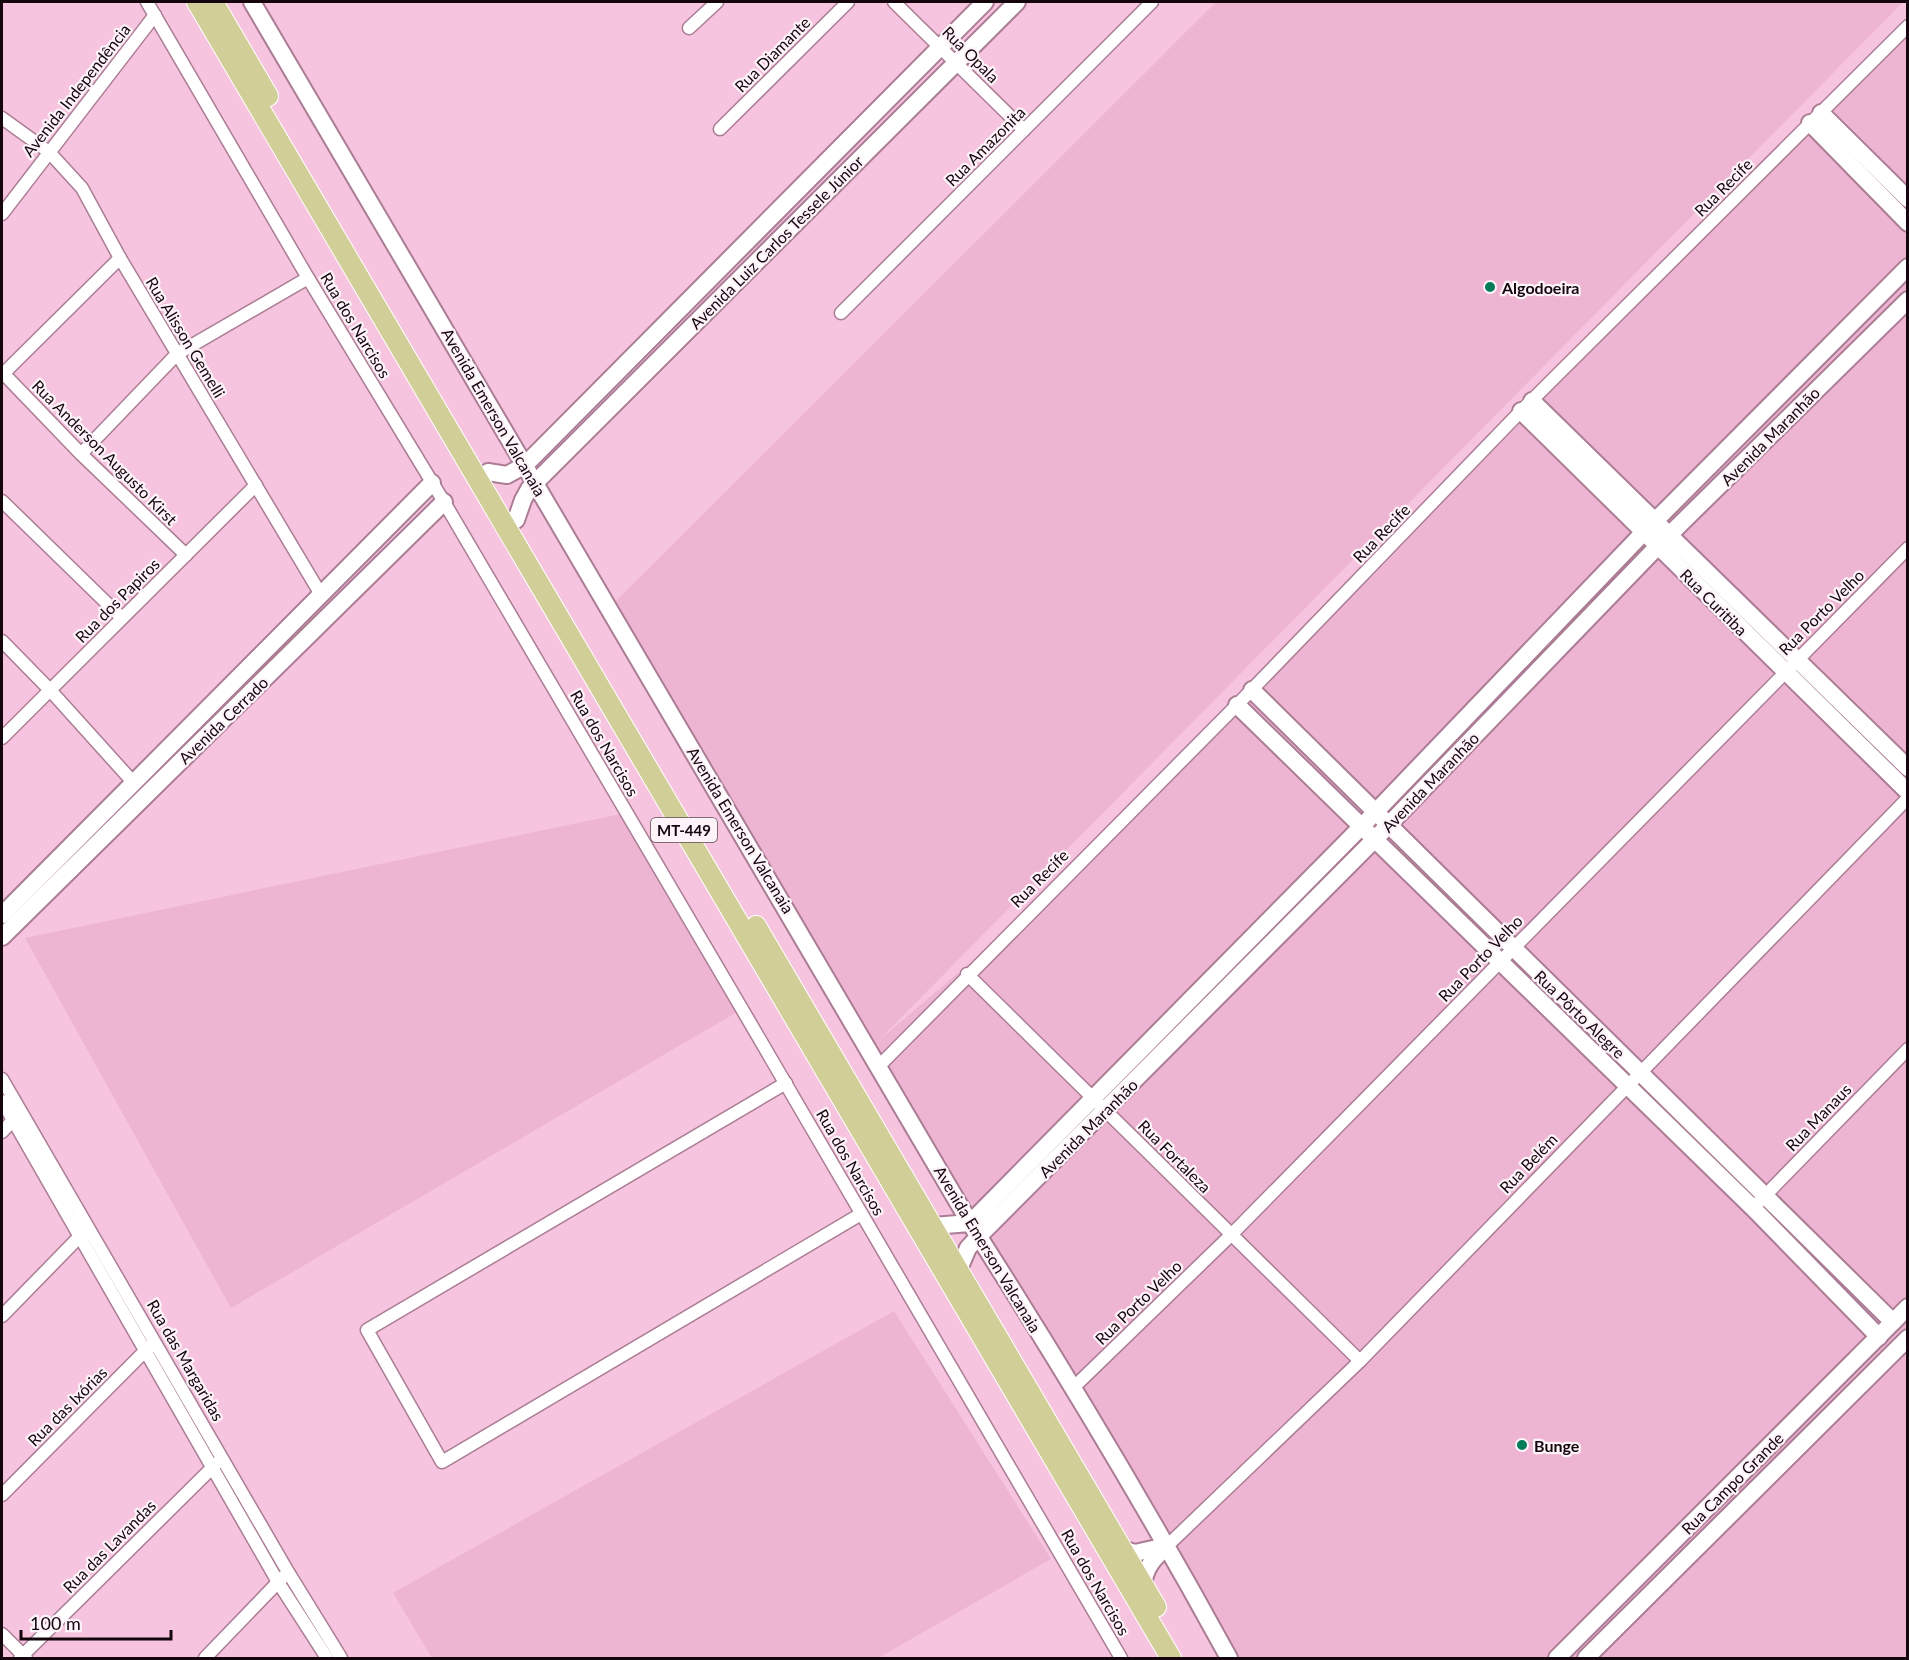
<svg xmlns="http://www.w3.org/2000/svg" width="1909" height="1660" font-family="Lato,sans-serif">
<style>
.built{fill:#eeb5d3}
.lines{fill:none;stroke-linecap:round;stroke-linejoin:round}
.street-casing{stroke:#ab7d95;stroke-width:15}
.secondary-casing{stroke:#ab7d95;stroke-width:20}
.primary-casing{stroke:#fff;stroke-width:22}
.street{stroke:#fff;stroke-width:12}
.secondary{stroke:#fff;stroke-width:16}
.primary{stroke:#d1ce97;stroke-width:20}
.poi-dot{fill:#007c5a;stroke:#fdf3f8;stroke-width:2}
.labels{text-anchor:middle;dominant-baseline:central;stroke-width:4.5;stroke-linejoin:round;paint-order:stroke}
.shield{fill:#fdf3f8;stroke:#5b4d54;stroke-width:1.5}
.shield-label{font-size:15px;font-weight:bold;fill:#15060e}
.street-label{font-size:16px;fill:#15060e;stroke:#fdf3f8}
.poi-label{font-size:16px;font-weight:bold;fill:#15060e;stroke:#fdf3f8;text-anchor:start}
</style>
<rect width="100%" height="100%" fill="#f6c4de"/>
<g class="built">
<polygon points="1216,2 1903,2 877,1042 971,962 1376,573 1525,417 1907,34 1907,1658 1237,1658 610,607"/>
<polygon points="621,814 737,1012 231,1308 25,938"/>
<polygon points="894,1311 1051,1559 878,1658 432,1658 393,1593"/>
</g>
<g class="lines">
<g class="street-casing">
<g id="street">
<polyline points="147,2 308,278 444,502 742,1009 1121,1658"/>
<polyline points="894,2 1024,130"/>
<polyline points="689,28 717,2"/>
<polyline points="2,118 49,152 82,188 120,258 320,593"/>
<polyline points="720,129 848,2"/>
<polyline points="2,214 155,15"/>
<polyline points="841,313 1152,2"/>
<polyline points="2,372 81,454 186,555"/>
<polyline points="3,374 120,258"/>
<polyline points="81,454 177,354 308,278"/>
<polyline points="2,501 122,618"/>
<polyline points="2,641 50,690 132,781"/>
<polyline points="2,738 256,485"/>
<polyline points="967,974 1360,1361"/>
<polyline points="880,1065 1237,705 1521,411 1908,26"/>
<polyline points="2,1079 288,1572 341,1658"/>
<polyline points="786,1083 367,1330 442,1462 861,1214"/>
<polyline points="2,1101 278,1582 327,1658"/>
<polyline points="2,1132 16,1117"/>
<polyline points="1753,1208 1908,1049"/>
<polyline points="2,1316 84,1232"/>
<polyline points="1073,1388 1232,1234 1908,548"/>
<polyline points="2,1495 150,1346"/>
<polyline points="1167,1546 1360,1361 1908,798"/>
<polyline points="2,1634 26,1658"/>
<polyline points="20,1658 217,1463"/>
<polyline points="205,1658 283,1577"/>
</g>
</g>
<g class="secondary-casing">
<g id="secondary">
<path d="M252 2 970 1223C1061 1365 1148 1510 1229 1658"/>
<polyline points="1821,113 1908,199"/>
<polyline points="1810,123 1908,223"/>
<polyline points="1532,401 1908,768"/>
<polyline points="1521,411 1908,792"/>
<polyline points="488,472 507,475 525,465 985,2"/>
<polyline points="516,520 523,500 529,489 1017,2"/>
<polyline points="1252,690 1893,1322"/>
<polyline points="1237,705 1753,1208 1879,1337"/>
<polyline points="2,915 432,483"/>
<polyline points="2,937 444,502"/>
<polyline points="970,1223 1363,825 1644,532 1908,267"/>
<polyline points="933,1226 970,1223"/>
<polyline points="959,1269 968,1248 979,1236 1376,838 1658,546 1908,300"/>
<polyline points="1124,1550 1135,1553 1166,1546"/>
<path d="M1143 1585C1145 1567 1154 1558 1167 1546"/>
<polyline points="1557,1658 1908,1307"/>
<polyline points="1586,1658 1908,1338"/>
</g>
</g>
<g class="primary-casing">
<g id="primary">
<polyline points="197,2 1171,1658"/>
<polyline points="213,2 268,96"/>
<polyline points="756,926 1156,1607"/>
</g>
</g>
<use href="#street" class="street"/>
<use href="#secondary" class="secondary"/>
<use href="#primary" class="primary"/>
</g>
<g class="poi-dot">
<circle cx="1490" cy="287" r="6"/>
<circle cx="1522" cy="1445" r="6"/>
</g>
<g class="labels">
<rect class="shield" x="651" y="818" width="66" height="24" rx="4.5"/>
<g class="shield-label">
<text x="684" y="830">MT-449</text>
</g>
<g class="street-label">
<text transform="translate(772 54) rotate(-45)">Rua Diamante</text>
<text transform="translate(971 54) rotate(45)">Rua Opala</text>
<text transform="translate(76 90) rotate(-52)">Avenida Independência</text>
<text transform="translate(985 146) rotate(-45)">Rua Amazonita</text>
<text transform="translate(1723 187) rotate(-45)">Rua Recife</text>
<text transform="translate(776 242) rotate(-45)">Avenida Luiz Carlos Tessele Júnior</text>
<text transform="translate(356 325) rotate(59)">Rua dos Narcisos</text>
<text transform="translate(186 337) rotate(59)">Rua Alisson Gemelli</text>
<text transform="translate(494 412) rotate(60)">Avenida Emerson Valcanaia</text>
<text transform="translate(1770 436) rotate(-45)">Avenida Maranhão</text>
<text transform="translate(105 452) rotate(45)">Rua Anderson Augusto Kirst</text>
<text transform="translate(1381 533) rotate(-46)">Rua Recife</text>
<text transform="translate(117 600) rotate(-45)">Rua dos Papiros</text>
<text transform="translate(1714 602) rotate(45)">Rua Curitiba</text>
<text transform="translate(1821 612) rotate(-45)">Rua Porto Velho</text>
<text transform="translate(223 720) rotate(-44)">Avenida Cerrado</text>
<text transform="translate(605 743) rotate(60)">Rua dos Narcisos</text>
<text transform="translate(1430 782) rotate(-46)">Avenida Maranhão</text>
<text transform="translate(741 830) rotate(59)">Avenida Emerson Valcanaia</text>
<text transform="translate(1039 878) rotate(-45)">Rua Recife</text>
<text transform="translate(1480 958) rotate(-46)">Rua Porto Velho</text>
<text transform="translate(1580 1014) rotate(44)">Rua Pôrto Alegre</text>
<text transform="translate(1818 1117) rotate(-46)">Rua Manaus</text>
<text transform="translate(1088 1128) rotate(-45)">Avenida Maranhão</text>
<text transform="translate(1175 1156) rotate(45)">Rua Fortaleza</text>
<text transform="translate(851 1162) rotate(60)">Rua dos Narcisos</text>
<text transform="translate(1528 1163) rotate(-46)">Rua Belém</text>
<text transform="translate(988 1249) rotate(59)">Avenida Emerson Valcanaia</text>
<text transform="translate(1138 1302) rotate(-44)">Rua Porto Velho</text>
<text transform="translate(186 1360) rotate(60)">Rua das Margaridas</text>
<text transform="translate(67 1406) rotate(-45)">Rua das Ixórias</text>
<text transform="translate(1732 1483) rotate(-45)">Rua Campo Grande</text>
<text transform="translate(109 1546) rotate(-45)">Rua das Lavandas</text>
<text transform="translate(1096 1582) rotate(60)">Rua dos Narcisos</text>
</g>
<g class="poi-label">
<text x="1502" y="287">Algodoeira</text>
<text x="1534" y="1445">Bunge</text>
</g>
</g>
<rect width="1909" height="1660" fill="none" stroke="#15060e" stroke-width="6"/>
<path d="M21 1630v9h150v-9" fill="none" stroke="#15060e" stroke-width="3"/>
<text x="30" y="1630" font-size="18" fill="#15060e" stroke="#fdf3f8" stroke-width="4.5" paint-order="stroke">100 m</text>
</svg>
